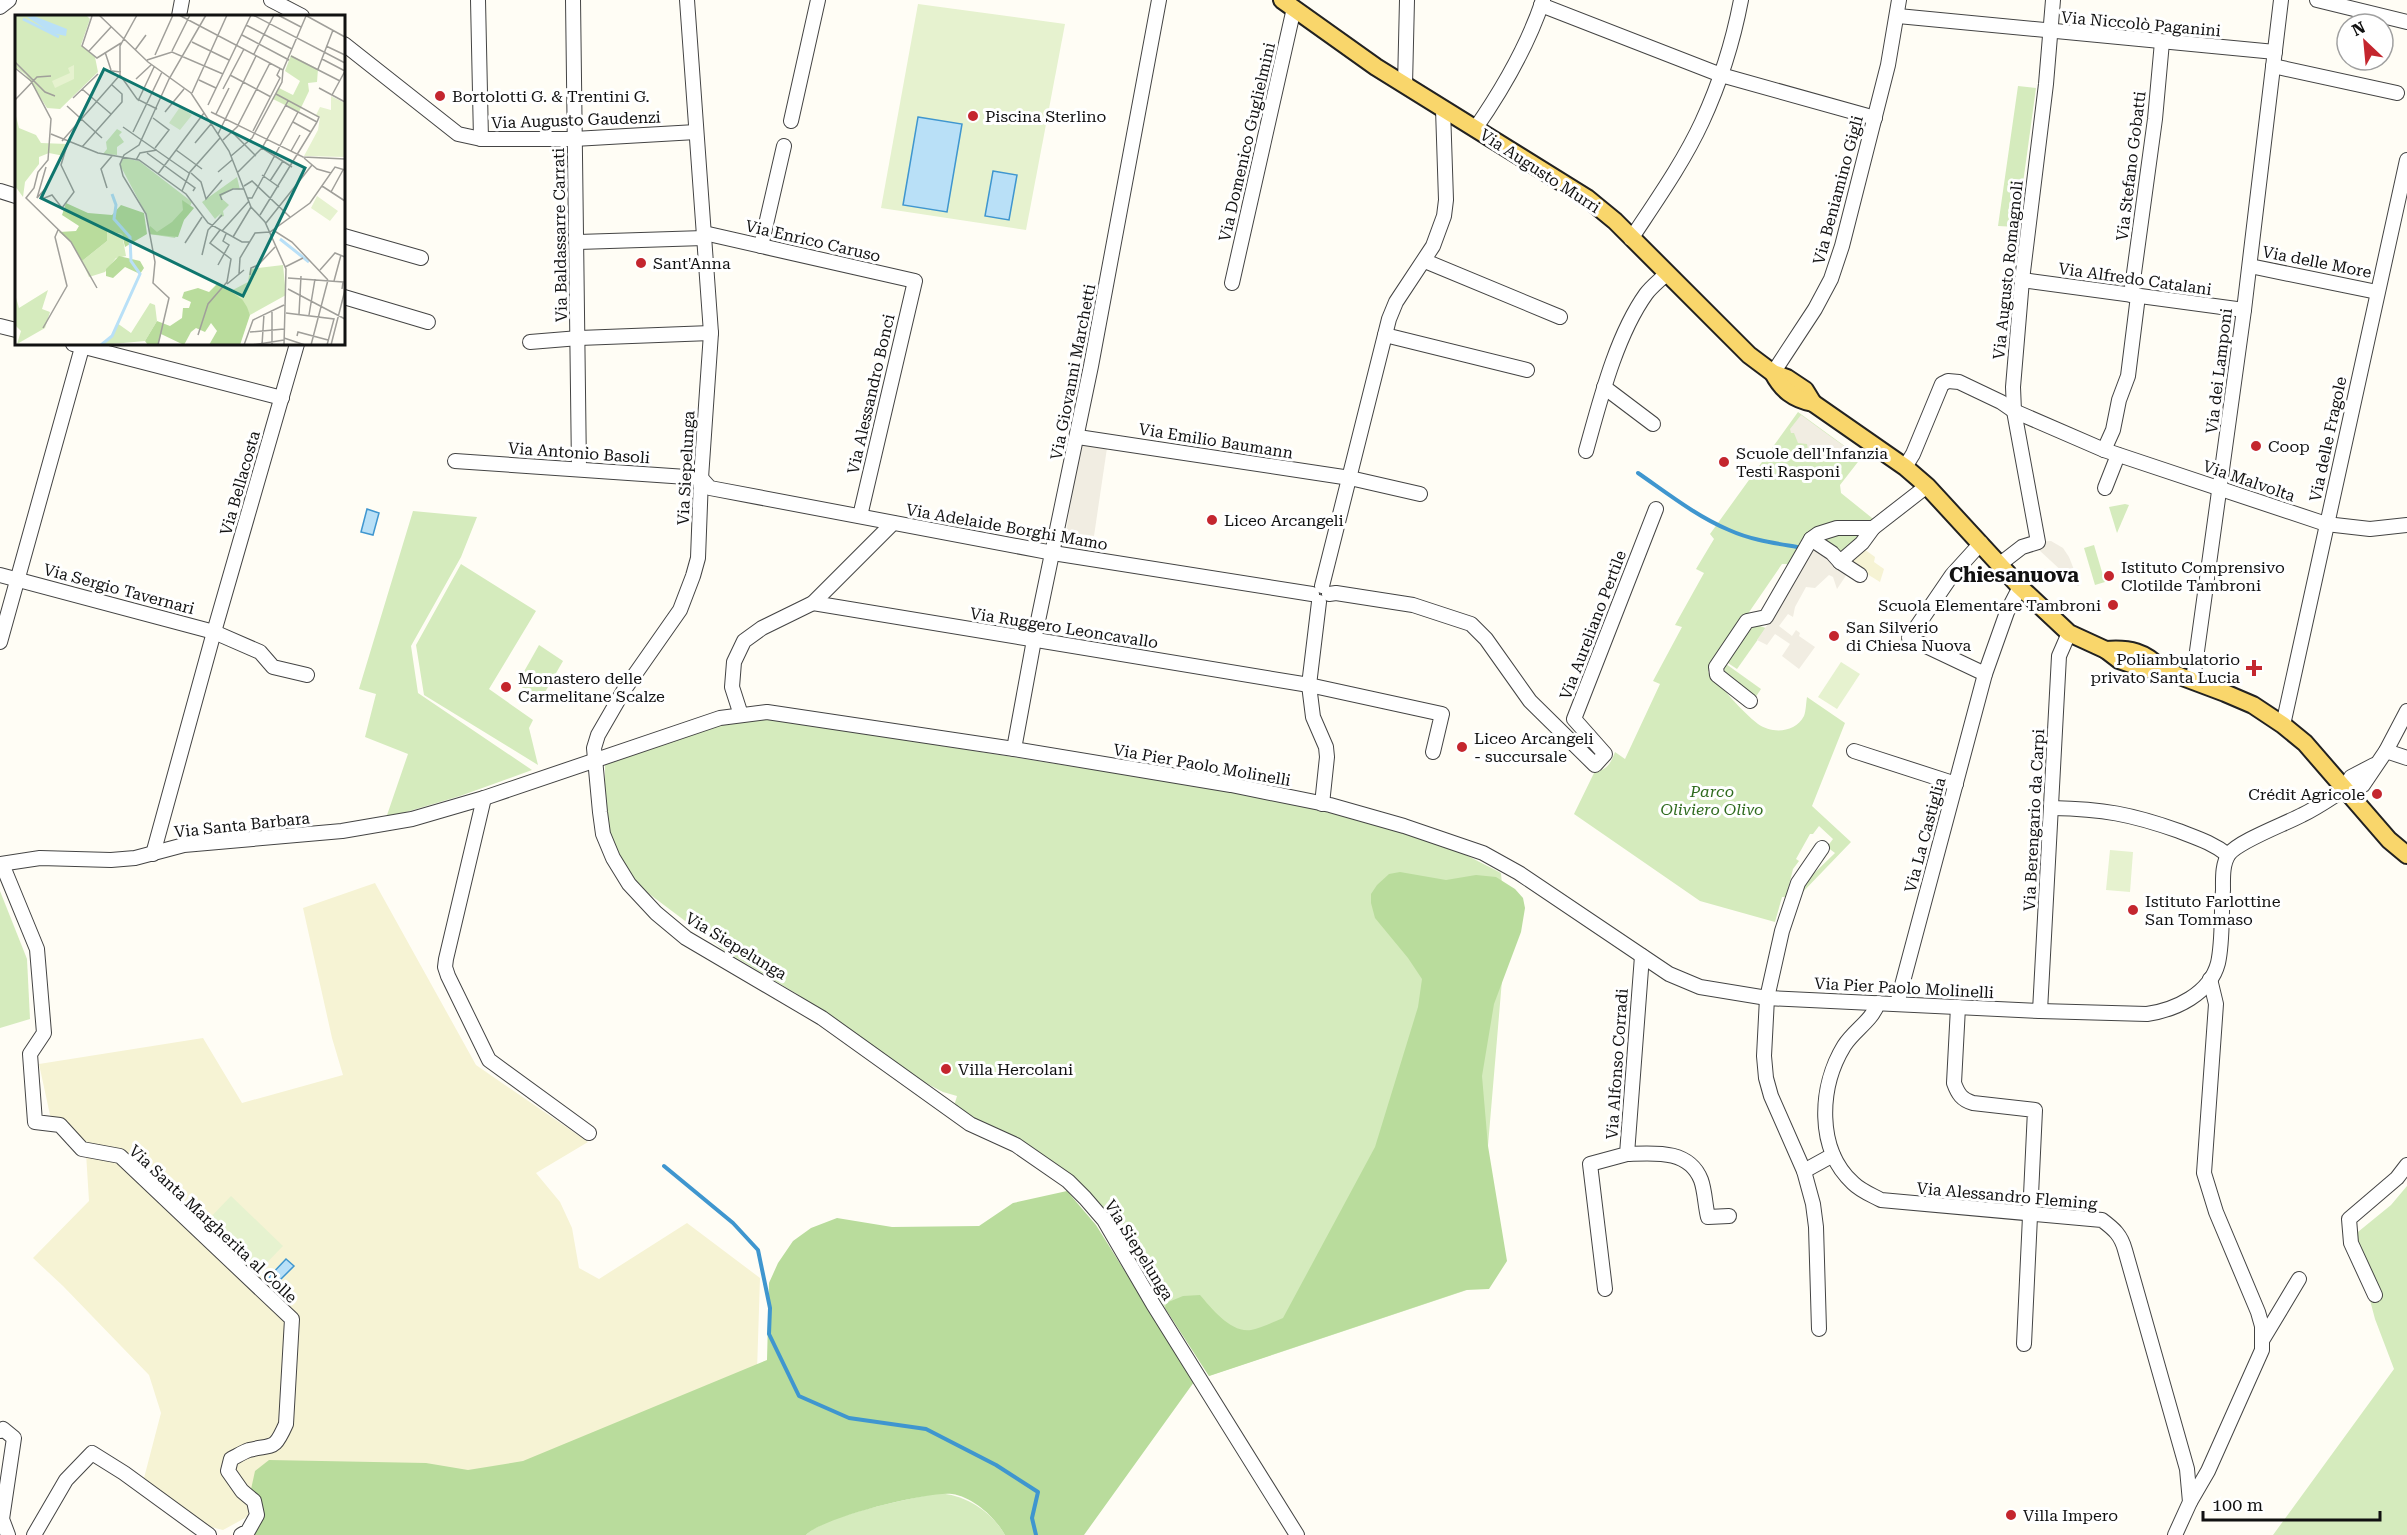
<svg xmlns="http://www.w3.org/2000/svg" width="2407" height="1535" font-family="'Roboto Serif',serif">
<style>
.farmland{fill:#f6f3d4}
.green{fill:#d5ebbd}
.forest{fill:#b9dc9c}
.pitch{fill:#e6f2cf}
.plaza{fill:#f1ede2}
.water{fill:#b9e0f7;stroke:#3f96cf;stroke-width:1.5}
.lines{fill:none;stroke-linecap:round;stroke-linejoin:round}
.stream{stroke:#3f96cf;stroke-width:4}
.minor-casing{stroke:#444;stroke-width:16}
.major-casing{stroke:#222;stroke-width:20}
.minor{stroke:#fff;stroke-width:14}
.major{stroke:#f9d66b;stroke-width:16}
.poi-dot{fill:#c4262e;stroke:#fff;stroke-width:2}
.labels{text-anchor:middle;dominant-baseline:central;stroke-width:6;stroke-linejoin:round;paint-order:stroke}
.street-label{font-size:16px;fill:#111;stroke:#fff}
.poi-label{font-size:16px;fill:#111;stroke:#fff;text-anchor:start}
.park-label{font-size:16px;font-style:italic;fill:#2f6b1f;stroke:#fff}
.quarter-label{font-size:20px;font-weight:bold;fill:#111;stroke:#fff}
.inset-river{fill:none;stroke:#b9e0f7;stroke-width:3}
.inset-road{fill:none;stroke:#a09f9a;stroke-width:1.5}
.view{fill:#0f766e;fill-opacity:0.15;stroke:#0f766e;stroke-width:3}
.inset-edge{fill:none;stroke:#111;stroke-width:3}
</style>
<rect width="100%" height="100%" fill="#fffdf5"/>
<g class="farmland">
<polygon points="1864,549 1875,557 1874,562 1884,569 1880,582 1851,564 1851,560"/>
<polygon points="375,883 476,1065 588,1142 536,1173 560,1202 572,1228 579,1268 599,1279 687,1223 760,1278 757,1371 569,1466 280,1478 245,1518 223,1530 207,1526 144,1478 161,1413 149,1375 63,1286 33,1258 89,1201 86,1153 50,1115 39,1064 203,1038 242,1103 343,1075 332,1038 303,908"/>
</g>
<g class="green">
<polygon points="2018,86 2036,88 2017,227 1998,226"/>
<path d="M1798 412 1861 458 1840 485 1841 493 1877 522 1836 524 1789 564H1782L1708 672C1724 689 1740 710 1758 724 1772 734 1795 733 1804 716 1806 711 1806 703 1807 697L1845 723 1812 806 1851 842 1798 897 1800 887 1835 853 1827 847 1833 839 1819 826 1813 834H1810L1796 859 1799 861 1793 869 1786 897H1782L1775 922 1700 901 1574 814 1594 773C1607 769 1610 765 1615 752L1625 759 1660 684 1653 681 1682 627 1675 625 1704 573 1696 569 1714 539 1710 534Z"/>
<polygon points="2125,504 2129,505 2117,533 2109,507"/>
<polygon points="413,511 477,517 461,557 411,646 418,693 532,770 460,796 386,818 408,754 365,737 376,694 359,689"/>
<polygon points="1828,534 1858,535 1861,536 1842,556 1817,537"/>
<polygon points="2094,545 2105,582 2095,585 2084,548"/>
<polygon points="461,564 536,611 489,689 533,720 529,728 538,765 424,695 416,645"/>
<polygon points="1750,623 1766,628 1737,669 1725,661"/>
<polygon points="539,645 563,661 541,699 517,684"/>
<polygon points="1726,664 1761,689 1755,698 1719,673"/>
<polygon points="771,719 1312,804 1431,837 1501,873 1506,933 1476,1287 1209,1376 1151,1286 1107,1213 1081,1184 1001,1132 997,1128 979,1121 954,1106 957,1096 943,1092 889,1064 797,994 725,951 648,893 623,868 611,843 605,803 605,765 723,724"/>
<polygon points="0,891 27,959 30,1019 0,1028"/>
<polygon points="2407,1186 2407,1535 2273,1535 2394,1369 2375,1319 2353,1236 2391,1205"/>
<path d="M938 1493C966 1495 991 1511 1005 1535H806C824 1515 910 1499 938 1493Z"/>
</g>
<g class="forest">
<path d="M1400 872 1446 880 1476 875 1496 877 1515 889 1523 898 1525 908 1521 932 1494 1004 1482 1076 1488 1146 1507 1261 1489 1289 1466 1290 1209 1376 1165 1308 1166 1303 1183 1296 1200 1295C1212 1309 1231 1333 1251 1330 1261 1328 1273 1322 1283 1318L1375 1147 1418 1007 1422 979 1408 958 1375 918 1371 903V894L1377 885 1389 874Z"/>
<path d="M1067 1191 1096 1225 1194 1382 1084 1535H1005C995 1517 973 1497 952 1494 928 1491 821 1518 806 1535H249L250 1494 255 1471 269 1460 426 1463 468 1470 523 1461 767 1360 769 1283 778 1263 793 1241 811 1228 837 1218 892 1227 979 1226 1013 1203Z"/>
</g>
<g class="pitch">
<polygon points="918,4 1065,24 1026,230 881,208"/>
<polygon points="1841,662 1860,674 1837,709 1818,697"/>
<polygon points="2110,850 2133,852 2130,892 2106,890"/>
<polygon points="231,1196 283,1246 257,1273 205,1223"/>
</g>
<g class="plaza">
<polygon points="1801,415 1834,439 1847,448 1834,458 1825,461 1816,463 1814,460 1810,461 1807,444 1798,443 1794,433 1791,433 1790,429"/>
<polygon points="1080,445 1107,448 1094,536 1066,532"/>
<polygon points="2051,541 2063,548 2069,557 2080,585 2078,586 2038,549 2038,542"/>
<polygon points="1809,543 1849,571 1837,589 1833,577 1829,575 1815,588 1806,587 1795,607 1793,617 1788,614 1779,626 1792,636 1796,630 1800,633 1799,636 1815,647 1799,669 1782,656 1790,644 1775,634 1767,645 1757,640 1780,606"/>
</g>
<g class="water">
<polygon points="918,117 962,124 947,212 903,205"/>
<polygon points="993,171 1017,175 1009,220 985,216"/>
<polygon points="367,509 379,513 373,535 361,532"/>
<polygon points="286,1259 294,1266 276,1284 269,1277"/>
</g>
<g class="lines">
<g class="stream">
<path d="M1638 473C1667 493 1696 516 1729 530 1751 540 1774 543 1797 547"/>
<polyline points="664,1166 733,1223 758,1250 770,1308 769,1334 799,1396 849,1418 926,1429 996,1465 1038,1492 1032,1518 1036,1535"/>
</g>
<g class="minor-casing">
<g id="minor">
<polyline points="271,0 302,16"/>
<polyline points="478,0 481,139"/>
<polyline points="573,0 579,469"/>
<polyline points="687,0 711,333 701,478 698,558 693,576 680,610 624,690 598,735 594,748 600,812 603,834 613,858 629,884 656,913 686,938 822,1018 970,1124 1016,1145 1068,1181 1085,1198 1104,1220 1153,1304 1297,1535"/>
<polyline points="2317,0 2407,22"/>
<polyline points="1541,5 1721,75 1875,118"/>
<polyline points="0,7 9,0"/>
<polyline points="179,16 182,0"/>
<polyline points="1898,16 2275,52"/>
<polyline points="344,44 458,134 481,139 574,139 696,132"/>
<polyline points="2273,66 2397,93"/>
<polyline points="1405,85 1407,0"/>
<polyline points="791,121 818,0"/>
<path d="M1475 129C1502 90 1528 45 1543 0"/>
<polyline points="0,191 16,196"/>
<polyline points="704,233 915,281 860,516"/>
<polyline points="344,236 421,258"/>
<path d="M1631 239C1656 201 1683 163 1702 122 1720 83 1733 42 1741 0"/>
<polyline points="578,242 704,238"/>
<polyline points="761,246 784,146"/>
<polyline points="1425,261 1560,317"/>
<polyline points="2250,266 2377,292"/>
<polyline points="2022,280 2244,310"/>
<polyline points="1232,283 1294,8"/>
<polyline points="2131,295 2155,119 2162,42"/>
<polyline points="344,297 428,322"/>
<polyline points="0,326 16,330"/>
<polyline points="1385,335 1527,370"/>
<polyline points="530,342 579,338 711,333"/>
<polyline points="73,344 282,398"/>
<polyline points="1773,373 1815,309 1831,279 1842,246 1888,65 1899,0"/>
<polyline points="1604,387 1653,424"/>
<polyline points="1078,437 1350,478 1420,494"/>
<polyline points="2104,450 2113,430 2119,400 2128,376 2138,296"/>
<path d="M1586 451C1600 401 1616 336 1646 294 1651 287 1659 281 1666 274"/>
<polyline points="455,461 701,478"/>
<polyline points="1905,467 1913,454 1942,384 1948,381 1959,382 2001,402 2014,411 2104,450 2326,524 2370,529 2407,525"/>
<polyline points="701,478 710,488 1053,553 1312,594"/>
<polyline points="2105,488 2118,455"/>
<polyline points="1811,539 1832,553 1840,562 1862,543 1873,528"/>
<polyline points="1981,543 1952,575 1909,638 1985,674"/>
<polyline points="1840,562 1860,575"/>
<polyline points="2000,564 2022,547 2038,542 2014,411 2013,387 2022,280 2046,84 2053,0"/>
<polyline points="0,575 214,632 260,652 273,667 307,675"/>
<polyline points="1322,586 1389,319 1396,302 1433,246 1444,216 1446,200 1443,109"/>
<polyline points="1329,594 1336,593 1413,605 1471,624 1486,639 1530,701 1595,765 1605,754 1574,719 1656,509"/>
<polyline points="1319,602 1309,685 1313,717 1326,747 1327,757 1322,804"/>
<polyline points="813,603 1309,685 1442,714 1433,752"/>
<polyline points="0,642 83,344"/>
<polyline points="2193,680 2244,310 2281,0"/>
<polyline points="1750,701 1717,675 1716,667 1747,621 1766,617 1811,539 1818,534 1837,528 1873,528 1927,486"/>
<polyline points="741,715 732,687 734,662 744,641 762,628 813,603 893,523"/>
<polyline points="2283,725 2407,160"/>
<polyline points="1014,749 1034,640 1091,366 1159,0"/>
<polyline points="1854,751 1956,784"/>
<polyline points="2386,751 2407,758"/>
<polyline points="2345,789 2356,789 2363,785 2386,751 2407,711"/>
<polyline points="2345,789 2351,777 2374,765"/>
<polyline points="484,798 446,959 445,967 448,976 489,1060 589,1133"/>
<path d="M2052 808C2103 809 2131 814 2179 831 2197 838 2213 843 2228 855"/>
<polyline points="153,854 214,632 297,344"/>
<path d="M0 864 40 858 111 860 135 858 184 845 342 831 412 819 484 798 720 718 767 712 1014 749 1231 785 1330 805 1404 826 1483 853 1519 873 1669 974 1700 987 1767 998 2040 1011 2147 1014C2175 1010 2210 994 2218 963 2223 941 2221 913 2223 890 2223 879 2222 864 2229 854 2239 841 2285 824 2302 815 2317 808 2331 798 2345 789"/>
<path d="M2 864 37 949 44 1033 30 1054 35 1122 60 1125 82 1149 120 1156 292 1319 286 1424C274 1451 274 1444 249 1450 243 1452 237 1456 231 1459L228 1471 242 1491 254 1501 257 1515 248 1531 241 1535"/>
<path d="M1878 1003C1872 1021 1854 1030 1844 1046 1819 1087 1816 1149 1853 1183 1861 1191 1872 1195 1881 1200L2102 1220C2114 1229 2121 1235 2125 1250L2187 1469 2190 1502 2175 1535"/>
<polyline points="1897,1004 1985,674 2007,612 2020,587"/>
<path d="M1958 1007 1954 1083C1958 1094 1962 1100 1973 1103L2035 1110 2024 1344"/>
<polyline points="2040,1011 2059,656 2069,633"/>
<path d="M1627 1154C1654 1153 1689 1149 1701 1180 1705 1191 1705 1205 1708 1217L1729 1216"/>
<polyline points="1804,1171 1833,1155"/>
<polyline points="1605,1289 1590,1164 1627,1154 1642,956"/>
<polyline points="2375,1295 2351,1243 2349,1219 2397,1178 2407,1165"/>
<polyline points="1819,1329 1816,1227 1813,1204 1804,1171 1771,1096 1766,1078 1764,1056 1767,998 1782,931 1798,883 1822,848"/>
<polyline points="2263,1339 2299,1279"/>
<polyline points="0,1431 3,1429 14,1438 2,1519 8,1535"/>
<polyline points="2190,1502 2208,1471 2262,1350 2262,1326 2258,1312 2216,1212 2204,1173 2216,1004 2210,979"/>
<polyline points="34,1535 66,1480 92,1453 124,1473 209,1535"/>
</g>
</g>
<g class="major-casing">
<g id="major">
<polyline points="1282,0 1376,67 1587,198 1615,221 1749,355 1773,373 1787,378 1805,390 1813,403"/>
<path d="M1773 373C1782 390 1793 399 1813 403L1905 467 1927 486 2020 587 2069 633 2106 650 2119 660 2145 669H2161L2225 693 2253 705 2283 725 2305 743 2389 840 2407 855"/>
<path d="M2106 650C2129 648 2146 652 2161 669"/>
</g>
</g>
<use href="#minor" class="minor"/>
<use href="#major" class="major"/>
</g>
<g class="poi-dot">
<circle cx="440" cy="96" r="6"/>
<circle cx="973" cy="116" r="6"/>
<circle cx="641" cy="263" r="6"/>
<circle cx="2256" cy="446" r="6"/>
<circle cx="1724" cy="462" r="6"/>
<circle cx="1212" cy="520" r="6"/>
<circle cx="2109" cy="576" r="6"/>
<circle cx="2113" cy="605" r="6"/>
<circle cx="1834" cy="636" r="6"/>
<path d="M2251 659h6v6h6v6h-6v6h-6v-6h-6v-6h6z"/>
<circle cx="506" cy="687" r="6"/>
<circle cx="1462" cy="747" r="6"/>
<circle cx="2377" cy="794" r="6"/>
<circle cx="2133" cy="910" r="6"/>
<circle cx="946" cy="1069" r="6"/>
<circle cx="2011" cy="1515" r="6"/>
</g>
<g class="labels">
<g class="street-label">
<text transform="translate(2141 24) rotate(5)">Via Niccolò Paganini</text>
<text transform="translate(576 120) rotate(-2)">Via Augusto Gaudenzi</text>
<text transform="translate(1247 142) rotate(-77)">Via Domenico Guglielmini</text>
<text transform="translate(2131 166) rotate(-83)">Via Stefano Gobatti</text>
<text transform="translate(1540 171) rotate(33)">Via Augusto Murri</text>
<text transform="translate(1838 190) rotate(-75)">Via Beniamino Gigli</text>
<text transform="translate(560 235) rotate(-91)">Via Baldassarre Carrati</text>
<text transform="translate(813 241) rotate(13)">Via Enrico Caruso</text>
<text transform="translate(2317 262) rotate(11)">Via delle More</text>
<text transform="translate(2008 270) rotate(-84)">Via Augusto Romagnoli</text>
<text transform="translate(2135 279) rotate(8)">Via Alfredo Catalani</text>
<text transform="translate(2219 371) rotate(-83)">Via dei Lamponi</text>
<text transform="translate(1073 372) rotate(-79)">Via Giovanni Marchetti</text>
<text transform="translate(871 394) rotate(-77)">Via Alessandro Bonci</text>
<text transform="translate(2328 439) rotate(-78)">Via delle Fragole</text>
<text transform="translate(1216 441) rotate(9)">Via Emilio Baumann</text>
<text transform="translate(579 453) rotate(4)">Via Antonio Basoli</text>
<text transform="translate(686 468) rotate(-87)">Via Siepelunga</text>
<text transform="translate(2249 481) rotate(19)">Via Malvolta</text>
<text transform="translate(240 483) rotate(-74)">Via Bellacosta</text>
<text transform="translate(1007 527) rotate(10)">Via Adelaide Borghi Mamo</text>
<text transform="translate(119 589) rotate(15)">Via Sergio Tavernari</text>
<text transform="translate(1593 625) rotate(-69)">Via Aureliano Pertile</text>
<text transform="translate(1064 628) rotate(9)">Via Ruggero Leoncavallo</text>
<text transform="translate(1202 765) rotate(10)">Via Pier Paolo Molinelli</text>
<text transform="translate(2034 820) rotate(-87)">Via Berengario da Carpi</text>
<text transform="translate(242 825) rotate(-6)">Via Santa Barbara</text>
<text transform="translate(1925 835) rotate(-75)">Via La Castiglia</text>
<text transform="translate(736 946) rotate(31)">Via Siepelunga</text>
<text transform="translate(1904 988) rotate(3)">Via Pier Paolo Molinelli</text>
<text transform="translate(1617 1064) rotate(-86)">Via Alfonso Corradi</text>
<text transform="translate(2007 1196) rotate(5)">Via Alessandro Fleming</text>
<text transform="translate(213 1224) rotate(43)">Via Santa Margherita al Colle</text>
<text transform="translate(1139 1250) rotate(58)">Via Siepelunga</text>
</g>
<g class="poi-label">
<text x="452" y="96">Bortolotti G. &amp; Trentini G.</text>
<text x="985" y="116">Piscina Sterlino</text>
<text x="653" y="263">Sant'Anna</text>
<text x="2268" y="446">Coop</text>
<text x="1736" y="453">Scuole dell'Infanzia<tspan x="1736" dy="18">Testi Rasponi</tspan></text>
<text x="1224" y="520">Liceo Arcangeli</text>
<text x="2121" y="567">Istituto Comprensivo<tspan x="2121" dy="18">Clotilde Tambroni</tspan></text>
<text x="2101" y="605" text-anchor="end">Scuola Elementare Tambroni</text>
<text x="1846" y="627">San Silverio<tspan x="1846" dy="18">di Chiesa Nuova</tspan></text>
<text x="2240" y="659" text-anchor="end">Poliambulatorio<tspan x="2240" dy="18">privato Santa Lucia</tspan></text>
<text x="518" y="678">Monastero delle<tspan x="518" dy="18">Carmelitane Scalze</tspan></text>
<text x="1474" y="738">Liceo Arcangeli<tspan x="1474" dy="18">- succursale</tspan></text>
<text x="2365" y="794" text-anchor="end">Crédit Agricole</text>
<text x="2145" y="901">Istituto Farlottine<tspan x="2145" dy="18">San Tommaso</tspan></text>
<text x="958" y="1069">Villa Hercolani</text>
<text x="2023" y="1515">Villa Impero</text>
</g>
<g class="park-label">
<text x="1712" y="791">Parco<tspan x="1712" dy="18">Oliviero Olivo</tspan></text>
</g>
<g class="quarter-label">
<text x="2014" y="575">Chiesanuova</text>
</g>
</g>
<g transform="translate(15 15)">
<rect width="330" height="330" fill="#fffdf5"/>
<path d="M0 0H71L75 4 66 30 80 42 83 57 45 94 32 93 11 60 0 52ZM276 40 303 54 302 67 293 68 294 76 284 97 258 84 264 73 278 80 285 66 270 56ZM0 97 4 113 21 120 26 128 52 129 49 141 34 138 24 142V149L10 167 8 182 0 171ZM102 114 107 117 104 120 109 127 102 132V140L88 139 92 134 91 127ZM108 143 124 146 177 187 160 223 134 219 132 201 105 150ZM222 162 225 175 219 173 205 182 214 190 208 196 209 201 203 203 206 198 200 204 187 187ZM92 216 107 219 111 241 101 243 90 257 74 262 67 246 92 226ZM268 250 271 280 235 300 226 283 214 277 233 267 235 254ZM33 275 27 294 35 297 30 313 2 329 6 316 0 310V279L4 293ZM135 288 140 290 142 306 130 326 86 330 97 321 102 308 116 318Z" fill="#d5ebbd"/>
<path d="M167 185 179 193 169 205 163 222 134 219 135 211 142 217 157 207 168 195ZM51 188 73 198 97 200 106 190 129 198 132 219 110 232 107 219 92 216V226L67 246 56 227 44 217 61 216 64 211 47 200ZM104 241 125 246 129 253 125 259 110 252 98 263 91 261V254ZM203 268 227 284 232 292 235 300 225 330H194L202 316 196 308 190 317 181 313 176 317 169 330 146 319 143 330H133L130 326 142 306 155 311 167 303 168 293H174L176 287 167 283 169 277 183 273 194 277Z" fill="#b9dc9c"/>
<path d="M59 50V64L40 73 37 66 55 58 53 53ZM316 81 330 88V142L289 141 303 115 305 102 301 100 305 92 316 95ZM165 92 177 100 165 115 154 108ZM302 181 323 196 315 206 296 193Z" fill="#e6f2cf"/>
<path d="M19 1 52 14 51 21 37 18 12 2Z" fill="#b9e0f7"/>
<path class="inset-river" d="M8 4 44 22M265 224 294 247M86 330 97 321 125 259 116 246 115 222 99 204 101 190 97 179"/>
<path class="inset-road" d="M84 0 133 47 176 78 214 136 236 192 250 207 271 254 269 330M164 0 268 55M238 0 330 48M263 0 286 12M290 0 330 22M77 1 67 31 82 43 106 28M231 10 277 34M227 20 274 45M177 27 214 45M311 31 330 40M120 35 131 20M74 36 96 12M157 36 175 0M90 37 96 55M239 39 259 0M140 40 158 0M276 41 325 66M307 44 330 56M132 45 157 37 208 59M0 47 30 77 40 81M0 53 16 66 36 104 33 145 23 157 19 173 11 183 56 227 82 273M303 54 318 15M88 55 106 57M268 55 291 1M105 60 122 84 142 94M215 60 256 82M121 64 136 50M184 65 201 73M304 73 330 87M67 74 96 99M208 74 229 34M177 78 212 0M261 79 304 102 302 107M317 80 330 56M58 83 83 59M0 85 22 62 36 61M123 86 139 52M193 90 236 0M270 90 302 107M52 91 87 123M150 97 169 74M196 97 288 142 330 144M201 99 214 73M138 103 154 115 140 133M278 107 296 117M108 112 174 158M238 116 265 63 262 60 265 54M118 117 147 57M218 118 241 141M36 119 83 138 124 145 171 179 193 208 227 227H234M203 119 241 41M208 125 222 112 255 48M47 126 105 60V31L122 0M180 128 196 109M67 132 107 87V79L97 70M247 133 277 152M161 135 187 154M276 136 285 120M132 138 180 173 178 176M216 141 237 123 267 67 268 55M289 143 302 154 316 158M121 145 125 138 142 135M31 152 22 183 30 174 27 184 37 180 47 193 59 177 46 150 53 127M203 157 217 145M223 157 247 133 273 86M176 158 186 167 191 184 207 165M143 159 189 98M247 160 264 172M255 166 268 146M229 171 237 166 275 202M307 171 330 186M92 173 86 154 97 141M167 176 175 157 205 123M316 177 328 155M233 183H237L283 97M207 185 205 180 218 174H229M245 200 302 107M251 208 297 150M258 215 277 227 313 265M207 216 234 186M218 222 236 192M170 228 187 202M187 240 193 215 207 200M203 250 214 230 208 226 211 219M270 252 288 243M305 255 320 238 330 242M224 259 225 243 240 218 255 217 295 188 320 152 330 155M235 260 236 253 243 250 260 232M273 263 328 267 327 274M319 266 326 240M212 269 229 255M273 274 330 304M257 295V330M271 298 319 304 312 330M284 299 286 261M294 300 300 264M28 313 52 271 40 222 43 215M235 317 269 314M183 320 193 289 212 267 216 244 195 228 205 215M282 321 283 317 313 325M269 323 290 330M143 330 154 283 138 268 140 247 131 199 108 161 105 149 109 140 124 130 154 64 191 0M229 330 238 305 269 290M237 330 269 325M247 330 249 299M296 330 313 265M316 330 330 275"/>
<path class="view" d="M89 54 290 153 228 281 26 183Z"/>
<rect width="330" height="330" class="inset-edge"/>
</g>
<g transform="translate(2365 42) rotate(334)"><circle r="28" fill="#ffffff" stroke="#a0a0a0" stroke-width="1.5"/>
<path d="M0-4.5L10 22L0 15L-10 22Z" fill="#c4262e"/>
<text y="-9" font-size="16" font-weight="bold" text-anchor="middle" fill="#111111">N</text>
</g>
<path d="M2203 1511v9h177v-9" fill="none" stroke="#111111" stroke-width="3"/>
<text x="2212" y="1511" font-size="18" fill="#111111" stroke="#ffffff" stroke-width="4.5" paint-order="stroke">100 m</text>
</svg>
